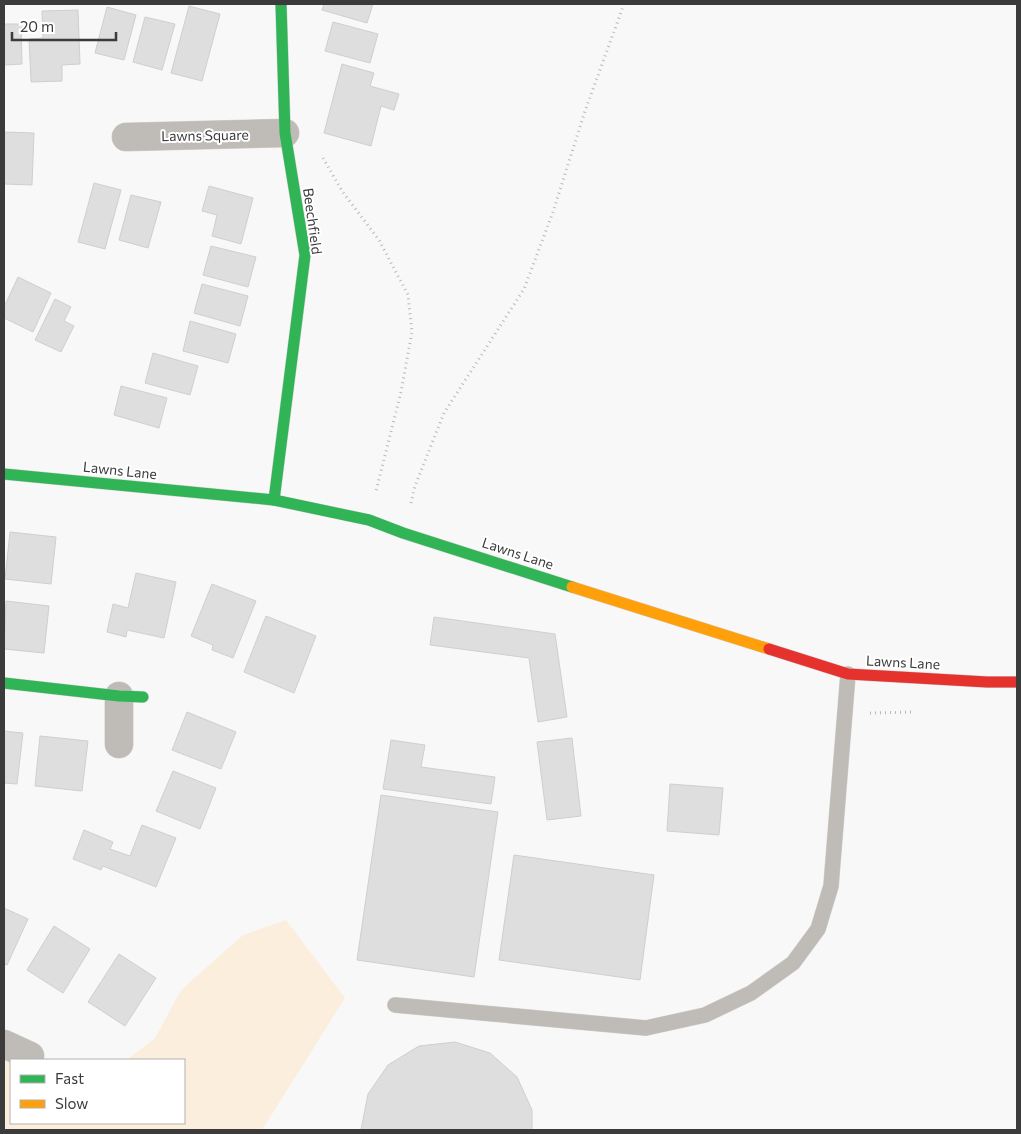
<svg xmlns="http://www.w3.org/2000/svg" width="1021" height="1134" font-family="Commissioner,sans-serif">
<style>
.green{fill:#fbeedd}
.building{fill:#dededf;stroke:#cfcfd0}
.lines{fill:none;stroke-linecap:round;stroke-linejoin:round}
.lane-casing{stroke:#d2d2d3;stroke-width:16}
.street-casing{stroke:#d2d2d3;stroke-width:29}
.fast-casing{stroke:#d2d2d3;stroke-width:12}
.slow-casing{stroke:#d2d2d3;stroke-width:12}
.jam-casing{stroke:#d2d2d3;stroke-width:12}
.path{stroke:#bcb8b6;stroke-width:3;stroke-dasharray:1 4;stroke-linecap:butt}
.lane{stroke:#bfbbb6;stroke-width:15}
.street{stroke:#bfbbb6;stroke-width:28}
.fast{stroke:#30b455;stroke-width:11}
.slow{stroke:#ff9f0a;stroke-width:11}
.jam{stroke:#e5322d;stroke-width:11}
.labels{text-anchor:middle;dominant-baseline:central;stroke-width:4;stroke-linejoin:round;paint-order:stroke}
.street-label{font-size:14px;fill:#3b3b3c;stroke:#fff}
</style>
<rect width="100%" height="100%" fill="#f8f8f9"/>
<polygon class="green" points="286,920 345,998 262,1130 4,1130 4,1044 11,1060 11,1123 184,1123 184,1060 127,1060 155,1038 181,990 243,935"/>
<g class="building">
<polygon points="324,4 373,4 367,23 322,10"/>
<polygon points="189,6 220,14 202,81 171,73"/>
<polygon points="107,7 136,15 124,60 95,53"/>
<polygon points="78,10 80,64 62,65 62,81 31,82 29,39 43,38 42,11"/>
<polygon points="145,17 175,24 162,70 133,62"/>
<polygon points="333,22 378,34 370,63 325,51"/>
<polygon points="4,24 21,24 22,64 4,65"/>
<polygon points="342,64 374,73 370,86 399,94 394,110 381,106 371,146 324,133"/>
<polygon points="4,132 34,133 32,185 4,184"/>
<polygon points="94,183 121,190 105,249 78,242"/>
<polygon points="209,186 253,198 241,244 212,236 217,215 202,211"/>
<polygon points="131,195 161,202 148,248 119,240"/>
<polygon points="211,246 256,257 248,287 203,275"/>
<polygon points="18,277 51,293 33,332 4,318 4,307"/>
<polygon points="202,284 248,296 240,326 194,313"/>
<polygon points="55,299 71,307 64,321 74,326 61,352 35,340"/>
<polygon points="190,321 236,334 228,363 183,351"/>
<polygon points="153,353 198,366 190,395 145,383"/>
<polygon points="121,386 167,398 159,428 114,415"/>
<polygon points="10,532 56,537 51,584 5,579"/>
<polygon points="136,573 176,582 164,638 127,630 126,637 107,632 113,604 128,608"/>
<polygon points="212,584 256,601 233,658 212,650 213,645 191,636"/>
<polygon points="6,601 49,606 44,653 4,649"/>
<polygon points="266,616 316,636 294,693 244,672"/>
<polygon points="434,617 555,634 567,717 538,722 529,658 430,645"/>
<polygon points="187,712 236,732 221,769 172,750"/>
<polygon points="4,731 23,733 17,784 4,783"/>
<polygon points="40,736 88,741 82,791 35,786"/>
<polygon points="572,738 581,816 547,820 537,742"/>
<polygon points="391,740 425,745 421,767 495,777 491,804 383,789"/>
<polygon points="173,771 216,788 200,829 156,811"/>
<polygon points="670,784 723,788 719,835 667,831"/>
<polygon points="381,795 498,812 474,977 357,960"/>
<polygon points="142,825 176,838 156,887 103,866 101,870 73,859 84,830 113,842 110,849 130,856"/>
<polygon points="514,855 654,875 640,980 499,960"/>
<polygon points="4,908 28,919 7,965 4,964"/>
<polygon points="54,926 90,949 63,993 27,970"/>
<polygon points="119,954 156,978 125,1026 88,1002"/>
<polygon points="455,1042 490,1053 517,1077 532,1110 532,1130 361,1130 368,1094 388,1065 419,1046"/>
</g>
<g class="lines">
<g class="lane-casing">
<polyline id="lane" points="395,1005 646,1028 705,1015 751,993 793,963 818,929 831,886 848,674"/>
</g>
<g class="street-casing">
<g id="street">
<polyline points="126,137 285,133"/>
<polyline points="119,744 119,696"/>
<polyline points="4,1044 30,1056"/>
</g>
</g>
<g class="fast-casing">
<g id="fast">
<polyline points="4,474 274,500 369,520 403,533 572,587"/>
<polyline points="274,500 305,255 285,133 281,4"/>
<polyline points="4,683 119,696 143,697"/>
</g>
</g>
<g class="slow-casing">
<polyline id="slow" points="572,587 769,649"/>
</g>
<g class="jam-casing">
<polyline id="jam" points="769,649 848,674 987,682 1017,682"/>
</g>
<g class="path">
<polyline points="323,158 342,191 379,240 408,295 412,332 401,392 376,491"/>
<polyline points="411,503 415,486 444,413 524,289 553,212 585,111 624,4"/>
<polyline points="870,713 914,712"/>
</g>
<use href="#lane" class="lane"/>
<use href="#street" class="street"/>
<use href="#fast" class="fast"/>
<use href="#slow" class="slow"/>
<use href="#jam" class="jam"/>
</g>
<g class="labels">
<g class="street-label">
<text transform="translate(205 135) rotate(-1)">Lawns Square</text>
<text transform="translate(313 221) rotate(82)">Beechfield</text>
<text transform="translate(120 470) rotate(6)">Lawns Lane</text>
<text transform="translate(518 553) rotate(18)">Lawns Lane</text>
<text transform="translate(903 662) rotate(3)">Lawns Lane</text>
</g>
</g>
<rect width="1021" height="1134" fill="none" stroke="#3b3b3c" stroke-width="10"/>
<rect x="10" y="1059" width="175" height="65" fill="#ffffff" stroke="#b1b1b1"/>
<rect x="20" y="1075" width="25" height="8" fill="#30b455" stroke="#b1b1b1"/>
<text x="55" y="1084" font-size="15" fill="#3b3b3c">Fast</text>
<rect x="20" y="1100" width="25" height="8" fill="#ff9f0a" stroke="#b1b1b1"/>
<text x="55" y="1109" font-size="15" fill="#3b3b3c">Slow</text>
<path d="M12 32v8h104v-8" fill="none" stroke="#3b3b3c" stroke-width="2.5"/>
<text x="20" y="32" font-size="15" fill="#3b3b3c" stroke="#ffffff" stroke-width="4" paint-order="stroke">20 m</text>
</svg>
